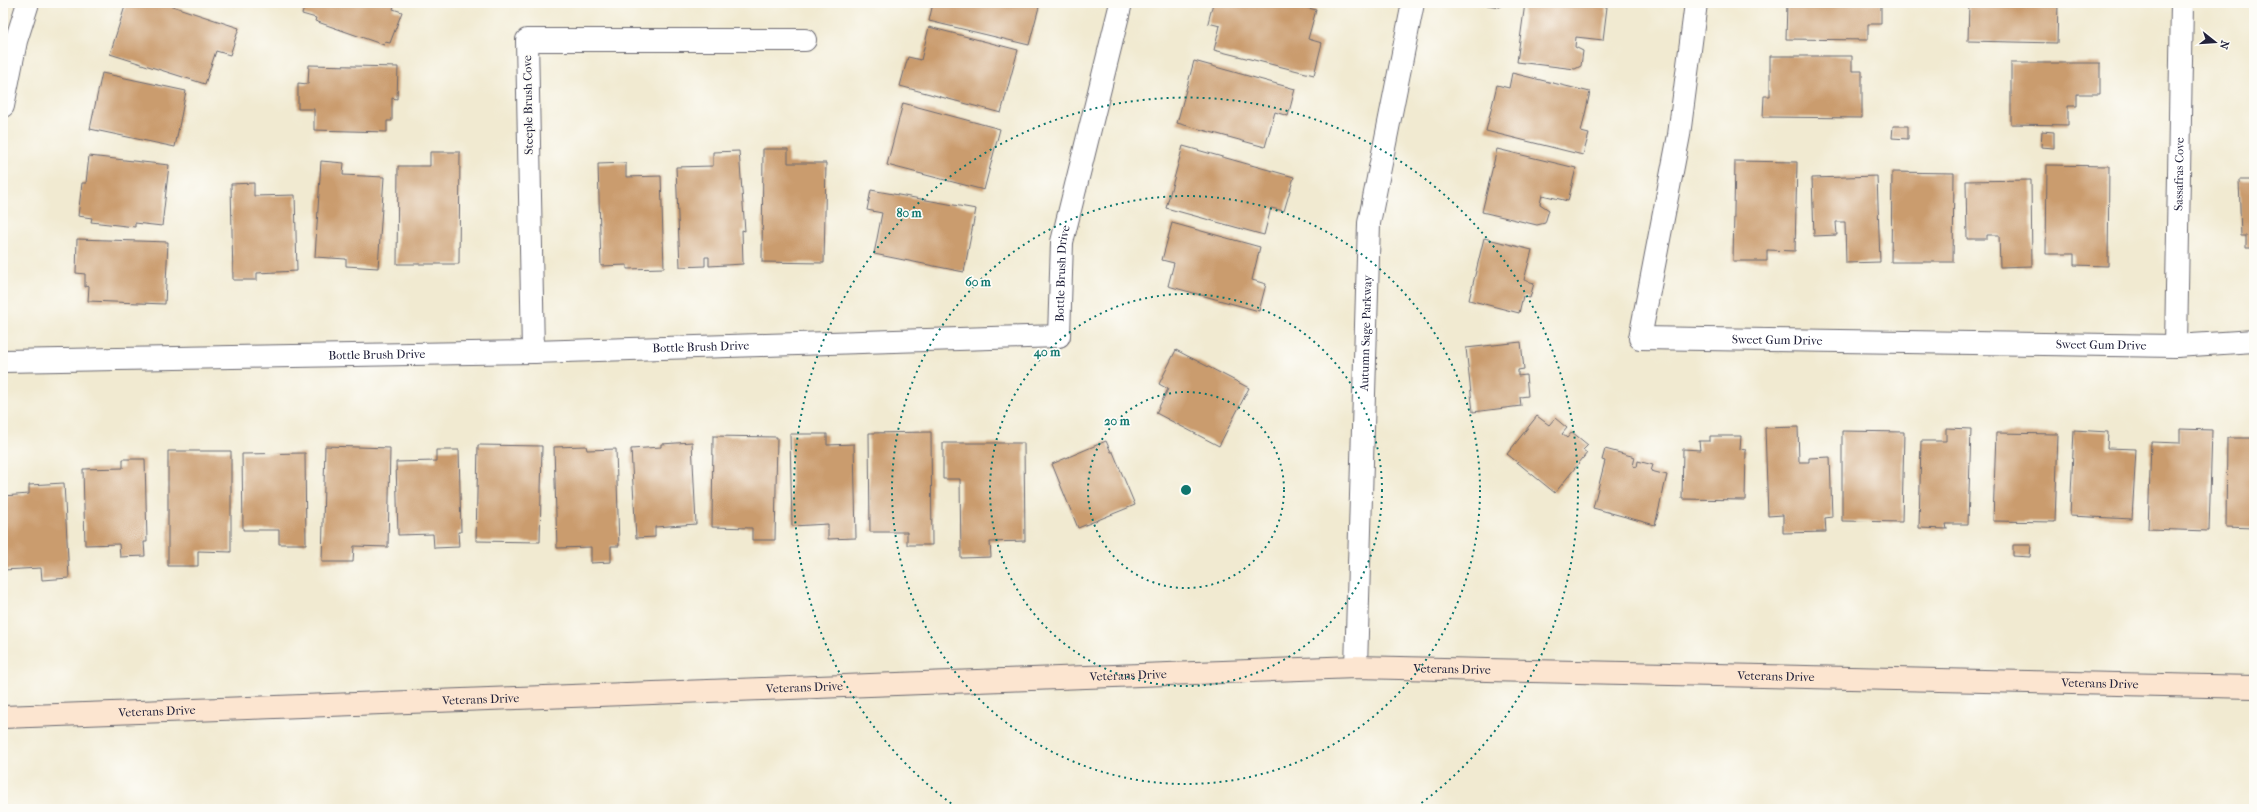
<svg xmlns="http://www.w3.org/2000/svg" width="2257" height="812" font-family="'IM FELL French Canon',serif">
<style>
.building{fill:#ca9c6e}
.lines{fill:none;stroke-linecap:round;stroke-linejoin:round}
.minor-casing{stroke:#6a6870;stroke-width:24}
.secondary-casing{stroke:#6a6870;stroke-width:24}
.minor{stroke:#fff;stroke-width:22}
.secondary{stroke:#fce5d0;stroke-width:22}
.ring{fill:none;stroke:#0f766e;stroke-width:2;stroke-dasharray:2 4}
.labels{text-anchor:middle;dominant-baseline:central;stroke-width:3.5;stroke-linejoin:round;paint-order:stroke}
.street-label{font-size:12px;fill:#22223b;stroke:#fdfcf7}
.centre{fill:#0f766e;stroke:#fdfcf7;stroke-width:2}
.ring-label{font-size:12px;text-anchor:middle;font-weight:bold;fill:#0f766e;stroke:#fdfcf7;stroke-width:3.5;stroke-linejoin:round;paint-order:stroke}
</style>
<rect width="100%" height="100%" fill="#fdfcf7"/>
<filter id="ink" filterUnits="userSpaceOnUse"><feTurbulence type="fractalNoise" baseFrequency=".025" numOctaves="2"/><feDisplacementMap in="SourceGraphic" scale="8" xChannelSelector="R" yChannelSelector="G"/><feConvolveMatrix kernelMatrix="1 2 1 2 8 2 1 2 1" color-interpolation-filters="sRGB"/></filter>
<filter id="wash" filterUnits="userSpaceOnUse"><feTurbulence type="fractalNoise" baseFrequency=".012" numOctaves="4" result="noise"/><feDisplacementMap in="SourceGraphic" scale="16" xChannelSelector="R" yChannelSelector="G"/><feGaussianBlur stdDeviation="0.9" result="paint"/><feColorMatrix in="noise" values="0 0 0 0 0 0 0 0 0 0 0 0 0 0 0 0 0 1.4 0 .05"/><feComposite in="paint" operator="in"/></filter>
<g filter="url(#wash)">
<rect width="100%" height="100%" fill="#f1ead1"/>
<g id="blocks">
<g class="building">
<polygon points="126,3 163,3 239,28 230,55 216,51 205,84 110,54"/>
<polygon points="306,3 395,3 393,9 402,12 390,43 385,42 384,45 315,21 316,18 302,14"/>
<polygon points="933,3 1040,3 1029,45 929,21"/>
<polygon points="1213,3 1289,3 1316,10 1308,39 1322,43 1314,75 1214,50 1220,26 1208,23"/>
<polygon points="1487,3 1500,3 1500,7 1487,5"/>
<polygon points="1525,3 1572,3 1607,7 1603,40 1576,37 1575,47 1583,51 1581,66 1575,69 1517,62"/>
<polygon points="1787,3 1881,3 1881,24 1868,24 1868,40 1786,39"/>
<polygon points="1969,3 2058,3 2057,43 1968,41"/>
<polygon points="929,27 1018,50 1001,113 900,86 908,57 921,60"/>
<polygon points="1770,56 1852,56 1852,71 1862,71 1862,118 1763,117 1764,96 1770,96"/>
<polygon points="1194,61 1295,89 1288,116 1275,112 1265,147 1177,123"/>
<polygon points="2011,63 2100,63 2100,94 2077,94 2077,106 2068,106 2068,125 2011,124"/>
<polygon points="309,65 398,67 397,99 392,98 392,121 387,121 387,132 314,130 314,109 298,109 298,83 308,84"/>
<polygon points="102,73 186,91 175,147 90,129"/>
<polygon points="1512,73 1590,92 1581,132 1589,134 1583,155 1486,131 1497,85 1509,88"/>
<polygon points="903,103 1000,129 984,190 887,165"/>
<polygon points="1893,126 1908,126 1908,139 1892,138"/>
<polygon points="2042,131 2054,132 2054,148 2041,147"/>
<polygon points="1183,146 1294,177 1284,211 1271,208 1264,235 1166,208"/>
<polygon points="763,149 788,149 788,163 826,163 824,263 762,262"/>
<polygon points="1497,149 1576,168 1568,201 1542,195 1540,204 1549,210 1545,223 1537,225 1482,212"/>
<polygon points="739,151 745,231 742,230 743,264 709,266 709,257 705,257 705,266 680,267 676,167 713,166 713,152"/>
<polygon points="430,152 460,152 459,264 397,264 398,166 430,166"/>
<polygon points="89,156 169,165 162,226 135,223 135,227 91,222 92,218 78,216 82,183 86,183"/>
<polygon points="321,161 344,163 343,175 384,177 378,268 346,266 346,259 315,257"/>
<polygon points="1735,161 1797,162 1795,251 1767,250 1767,261 1733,261"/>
<polygon points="626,163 626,177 661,176 664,268 627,269 627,265 601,266 598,164"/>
<polygon points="2047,165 2109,166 2108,266 2074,265 2074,254 2046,254"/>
<polygon points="1892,172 1954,173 1953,262 1891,262"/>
<polygon points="1877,176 1880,262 1846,263 1845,222 1836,222 1837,235 1814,236 1812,178"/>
<polygon points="2031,180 2032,266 2000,267 1999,235 1987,235 1987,239 1967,239 1966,181"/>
<polygon points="2239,180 2254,180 2254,248 2246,248 2246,236 2241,236"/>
<polygon points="254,183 254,196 295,195 297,271 257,273 257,280 233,280 231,184"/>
<polygon points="871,190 976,209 964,272 874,254 882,213 867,210"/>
<polygon points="1172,223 1260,247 1252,280 1266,284 1259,311 1168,286 1174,263 1162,260"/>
<polygon points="1484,238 1532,250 1524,280 1534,283 1530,298 1523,296 1519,313 1469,300"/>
<polygon points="77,239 168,242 165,304 88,301 89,286 85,287 85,274 76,273"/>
<polygon points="1521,342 1524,369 1518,370 1518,376 1526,375 1528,396 1520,397 1521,406 1473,412 1466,348"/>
<polygon points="1176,350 1249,388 1219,446 1156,413 1168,389 1159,384"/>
<polygon points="1537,416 1549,425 1555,418 1567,428 1562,434 1567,438 1572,432 1588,445 1583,450 1587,453 1555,493 1507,454"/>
<polygon points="1798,427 1799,462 1809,462 1809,458 1830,457 1832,517 1825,518 1826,532 1783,533 1783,515 1768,516 1765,428"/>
<polygon points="1946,428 1971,429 1968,524 1946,524 1947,529 1919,528 1921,441 1946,441"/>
<polygon points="2180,429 2212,430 2209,531 2148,529 2151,442 2180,443"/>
<polygon points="2074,430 2108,432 2107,448 2136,449 2132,519 2070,516"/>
<polygon points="1842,431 1904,432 1902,522 1842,521"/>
<polygon points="931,432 932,545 907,545 907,532 870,532 869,433"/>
<polygon points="1996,433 2058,434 2055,522 1993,521"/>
<polygon points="790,434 827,434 827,445 854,444 856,538 828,539 828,524 792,526"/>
<polygon points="713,436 777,437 775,540 752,540 752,528 712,527"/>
<polygon points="1710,436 1741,436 1740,449 1746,450 1745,500 1682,499 1683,449 1700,450 1699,441 1710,441"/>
<polygon points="2227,438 2254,438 2254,528 2226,527"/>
<polygon points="1106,441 1111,452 1113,452 1135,505 1078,528 1052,464"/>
<polygon points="692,442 696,524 655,527 655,537 636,538 631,449 661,447 661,444"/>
<polygon points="943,443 1024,443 1025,541 990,542 991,557 961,558 960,479 943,479"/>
<polygon points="478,445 542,446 540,542 476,541"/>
<polygon points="325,446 390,448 388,547 354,546 353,562 322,562"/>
<polygon points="586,446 587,450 616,449 619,546 611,546 611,562 591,563 591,547 557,548 554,447"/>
<polygon points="1605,449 1635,457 1633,466 1637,467 1638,461 1653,465 1651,471 1667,475 1655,525 1593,508 1605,461 1602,460"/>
<polygon points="436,450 459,450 461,532 458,532 459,547 434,548 433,534 398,535 396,462 436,461"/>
<polygon points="168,451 231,451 231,552 198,551 198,566 168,566"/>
<polygon points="305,453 306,544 279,544 279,530 243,530 242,454"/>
<polygon points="123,459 145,459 147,542 144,542 145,556 120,557 119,544 85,545 83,469 123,468"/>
<polygon points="64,483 69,578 42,580 41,568 3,570 3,496 29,494 29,485"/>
<polygon points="2013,545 2031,545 2030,557 2013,556"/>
</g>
</g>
</g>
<g filter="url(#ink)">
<use href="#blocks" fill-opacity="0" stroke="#6a6870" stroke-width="1"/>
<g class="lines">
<g class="minor-casing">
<g id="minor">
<path id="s1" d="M1696 3 1679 135 1640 338 2176 346 2254 341"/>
<polyline points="3,106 16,41 28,3"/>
<path id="s2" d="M2176 346 2182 3"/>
<polyline points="533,352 527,40 805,40"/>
<path id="s3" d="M3 361 533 352 1059 336 1062 242 1121 3"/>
<path id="s4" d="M1356 667 1369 223 1413 3"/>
</g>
</g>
<g class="secondary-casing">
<g id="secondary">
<path id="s5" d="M3 717 1356 667 2254 687"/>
</g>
</g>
<use href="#minor" class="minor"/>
<use href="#secondary" class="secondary"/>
</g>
</g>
<g class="ring">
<circle cx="1186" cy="490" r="98"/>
<circle cx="1186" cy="490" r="196"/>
<circle cx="1186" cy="490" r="294"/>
<path d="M956 807A392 392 0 1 1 1416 807"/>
</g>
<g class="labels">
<g class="street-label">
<text transform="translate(528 105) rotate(-91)">Steeple Brush Cove</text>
<text stroke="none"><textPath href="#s2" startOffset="172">Sassafras Cove</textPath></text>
<text stroke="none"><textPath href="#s3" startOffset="1119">Bottle Brush Drive</textPath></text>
<text stroke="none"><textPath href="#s4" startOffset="334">Autumn Sage Parkway</textPath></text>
<text stroke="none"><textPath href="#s1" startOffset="477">Sweet Gum Drive</textPath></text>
<text stroke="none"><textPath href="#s1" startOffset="801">Sweet Gum Drive</textPath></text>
<text stroke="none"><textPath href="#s3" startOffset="698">Bottle Brush Drive</textPath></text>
<text stroke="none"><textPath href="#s3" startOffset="374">Bottle Brush Drive</textPath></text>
<text stroke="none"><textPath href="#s5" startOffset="1450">Veterans Drive</textPath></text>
<text stroke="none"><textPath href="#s5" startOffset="1126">Veterans Drive</textPath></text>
<text stroke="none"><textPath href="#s5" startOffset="1774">Veterans Drive</textPath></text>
<text stroke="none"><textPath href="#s5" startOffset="2098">Veterans Drive</textPath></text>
<text stroke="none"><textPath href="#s5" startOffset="802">Veterans Drive</textPath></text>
<text stroke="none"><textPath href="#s5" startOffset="478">Veterans Drive</textPath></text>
<text stroke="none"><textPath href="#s5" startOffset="154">Veterans Drive</textPath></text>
</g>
</g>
<circle cx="1186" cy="490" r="6" class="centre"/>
<g class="ring-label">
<text x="909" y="217">80 m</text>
<text x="978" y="286">60 m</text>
<text x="1047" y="356">40 m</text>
<text x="1117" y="425">20 m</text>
</g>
<rect width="2257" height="812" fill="none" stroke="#fdfcf7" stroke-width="16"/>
<g transform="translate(2215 42) rotate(107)" stroke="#fdfcf7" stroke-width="3" paint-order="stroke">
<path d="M0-3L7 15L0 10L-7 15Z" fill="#22223b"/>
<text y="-6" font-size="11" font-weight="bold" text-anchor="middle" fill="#22223b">N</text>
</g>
</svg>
